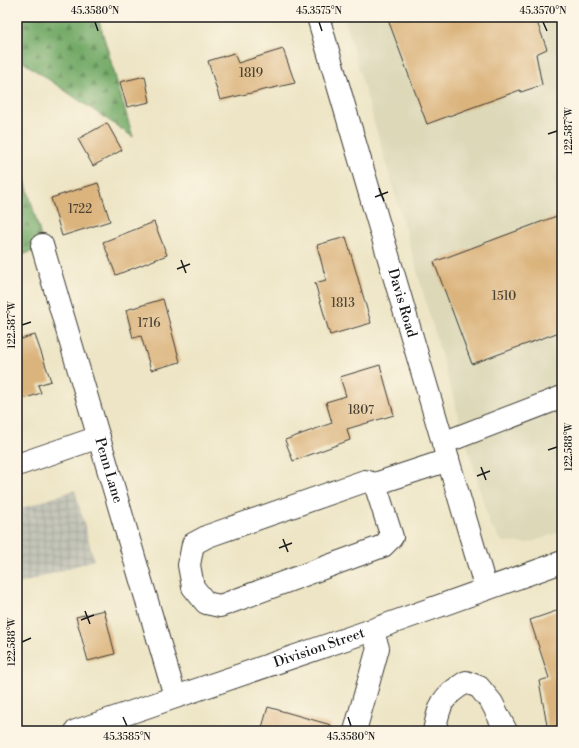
<svg xmlns="http://www.w3.org/2000/svg" width="579" height="748" font-family="'Libre Bodoni',serif">
<style>
.built{fill:#dcd8b8}
.industrial{fill:url(#industrial-grid)}
.forest{fill:url(#forest-firs);stroke:#486342}
.building{fill:#dbb47d}
.lines{fill:none;stroke-linecap:round;stroke-linejoin:round}
.minor-casing{stroke:#3b3a35;stroke-width:24}
.minor{stroke:#fff;stroke-width:22}
.ticks{fill:none;stroke:#1c1c1c;stroke-width:1.5}
.labels{text-anchor:middle;dominant-baseline:central;stroke-width:4;stroke-linejoin:round;paint-order:stroke}
.number-label{font-size:12px;fill:#4c4234}
.street-label{font-size:14px;fill:#1c1c1c;stroke:#fcf5e5}
.neatline{fill:none;stroke:#1c1c1c;stroke-width:1.5}
.ticks-label{font-size:10px;text-anchor:middle;fill:#1c1c1c}
</style>
<defs>
<pattern id="industrial-grid" width="8" height="8" patternUnits="userSpaceOnUse"><rect width="8" height="8" fill="#c4c5b9"/><path d="M0 4h8M4 0v8" fill="none" stroke="#a8a99e"/></pattern>
<pattern id="forest-firs" width="22" height="20" patternUnits="userSpaceOnUse"><rect width="22" height="20" fill="#73aa68"/><path d="M5 1l3.5 6h-7zM16 11l3.5 6h-7z" fill="#5e8a55"/></pattern>
</defs>
<rect width="100%" height="100%" fill="#fcf5e5"/>
<filter id="ink" filterUnits="userSpaceOnUse"><feTurbulence type="fractalNoise" baseFrequency=".025" numOctaves="2"/><feDisplacementMap in="SourceGraphic" scale="8" xChannelSelector="R" yChannelSelector="G"/><feConvolveMatrix kernelMatrix="1 2 1 2 8 2 1 2 1" color-interpolation-filters="sRGB"/></filter>
<filter id="wash" filterUnits="userSpaceOnUse"><feTurbulence type="fractalNoise" baseFrequency=".012" numOctaves="4" result="noise"/><feDisplacementMap in="SourceGraphic" scale="16" xChannelSelector="R" yChannelSelector="G"/><feGaussianBlur stdDeviation="0.9" result="paint"/><feColorMatrix in="noise" values="0 0 0 0 0 0 0 0 0 0 0 0 0 0 0 0 0 1.4 0 .05"/><feComposite in="paint" operator="in"/></filter>
<g filter="url(#wash)">
<rect width="100%" height="100%" fill="#ede5c5"/>
<polygon class="built" points="344,17 562,17 562,531 528,543 503,542 490,525"/>
<polygon class="industrial" points="75,490 94,560 17,585 17,510"/>
<g class="forest">
<polygon points="17,17 98,17 133,137 17,58"/>
<polygon points="17,152 44,247 17,257"/>
</g>
<g id="blocks">
<g class="building">
<polygon points="387,17 535,17 547,49 536,54 542,85 521,92 520,90 427,124"/>
<polygon points="283,49 295,83 220,100 208,61 234,53 238,63"/>
<polygon points="145,76 150,102 127,107 120,82"/>
<polygon points="107,123 122,150 93,166 78,139"/>
<polygon points="98,183 110,221 62,236 51,198"/>
<polygon points="562,214 562,331 472,364 434,262"/>
<polygon points="154,222 167,255 116,275 103,242"/>
<polygon points="346,237 371,323 330,335 315,283 326,280 317,245"/>
<polygon points="163,299 180,362 151,370 141,336 133,338 126,310"/>
<polygon points="17,335 20,335 21,339 35,335 51,381 38,385 41,393 17,401"/>
<polygon points="380,365 394,415 347,429 350,440 293,461 285,440 332,423 326,402 346,396 340,377"/>
<polygon points="562,609 562,731 548,731 539,681 549,678 530,620"/>
<polygon points="104,610 115,654 88,661 76,617"/>
<polygon points="268,707 331,725 330,731 261,731"/>
</g>
</g>
</g>
<g filter="url(#ink)">
<use href="#blocks" fill-opacity="0" stroke="#3b3a35" stroke-width="1"/>
<g class="lines">
<g class="minor-casing">
<g id="minor">
<path id="s1" d="M318 17 486 589"/>
<path id="s2" d="M42 245 175 696"/>
<polyline points="443,443 562,397"/>
<polyline points="17,465 99,437"/>
<polyline points="375,484 392,537 383,546 220,606 206,603 193,587 189,565 193,544 208,536 365,481 375,484 448,460"/>
<path id="s3" d="M76 731 372 630 562 562"/>
<polyline points="355,731 378,648 372,630"/>
<path d="M434 731C440 704 441 697 466 682L479 687 492 703 506 731"/>
</g>
</g>
<use href="#minor" class="minor"/>
</g>
</g>
<path class="ticks" d="M95 22 98 31M319 22 322 31M543 22 547 31M548 134 557 131M379 188 384 201M375 197 388 192M181 260 186 273M177 269 190 264M22 325 31 322M548 450 557 447M481 467 486 480M477 476 490 471M283 539 288 552M279 548 292 543M85 611 90 624M81 620 94 615M22 642 31 638M123 717 127 726M348 717 351 726"/>
<g class="labels">
<g class="number-label">
<text x="251" y="73">1819</text>
<text x="80" y="209">1722</text>
<text x="504" y="296">1510</text>
<text x="343" y="303">1813</text>
<text x="149" y="323">1716</text>
<text x="361" y="410">1807</text>
</g>
<g class="street-label">
<text stroke="none"><textPath href="#s1" startOffset="298">Davis Road</textPath></text>
<text stroke="none"><textPath href="#s2" startOffset="235">Penn Lane</textPath></text>
<text stroke="none"><textPath href="#s3" startOffset="257">Division Street</textPath></text>
</g>
</g>
<rect width="579" height="748" fill="none" stroke="#fcf5e5" stroke-width="44"/>
<rect x="22" y="22" width="535" height="704" class="neatline"/>
<g class="ticks-label">
<text x="95" y="14">45.3580°N</text>
<text x="319" y="14">45.3575°N</text>
<text x="543" y="14">45.3570°N</text>
<text transform="translate(568 131) rotate(-90)" y="4">122.587°W</text>
<text transform="translate(11 325) rotate(-90)" y="4">122.587°W</text>
<text transform="translate(568 447) rotate(-90)" y="4">122.588°W</text>
<text transform="translate(11 642) rotate(-90)" y="4">122.588°W</text>
<text x="127" y="740">45.3585°N</text>
<text x="351" y="740">45.3580°N</text>
</g>
</svg>
